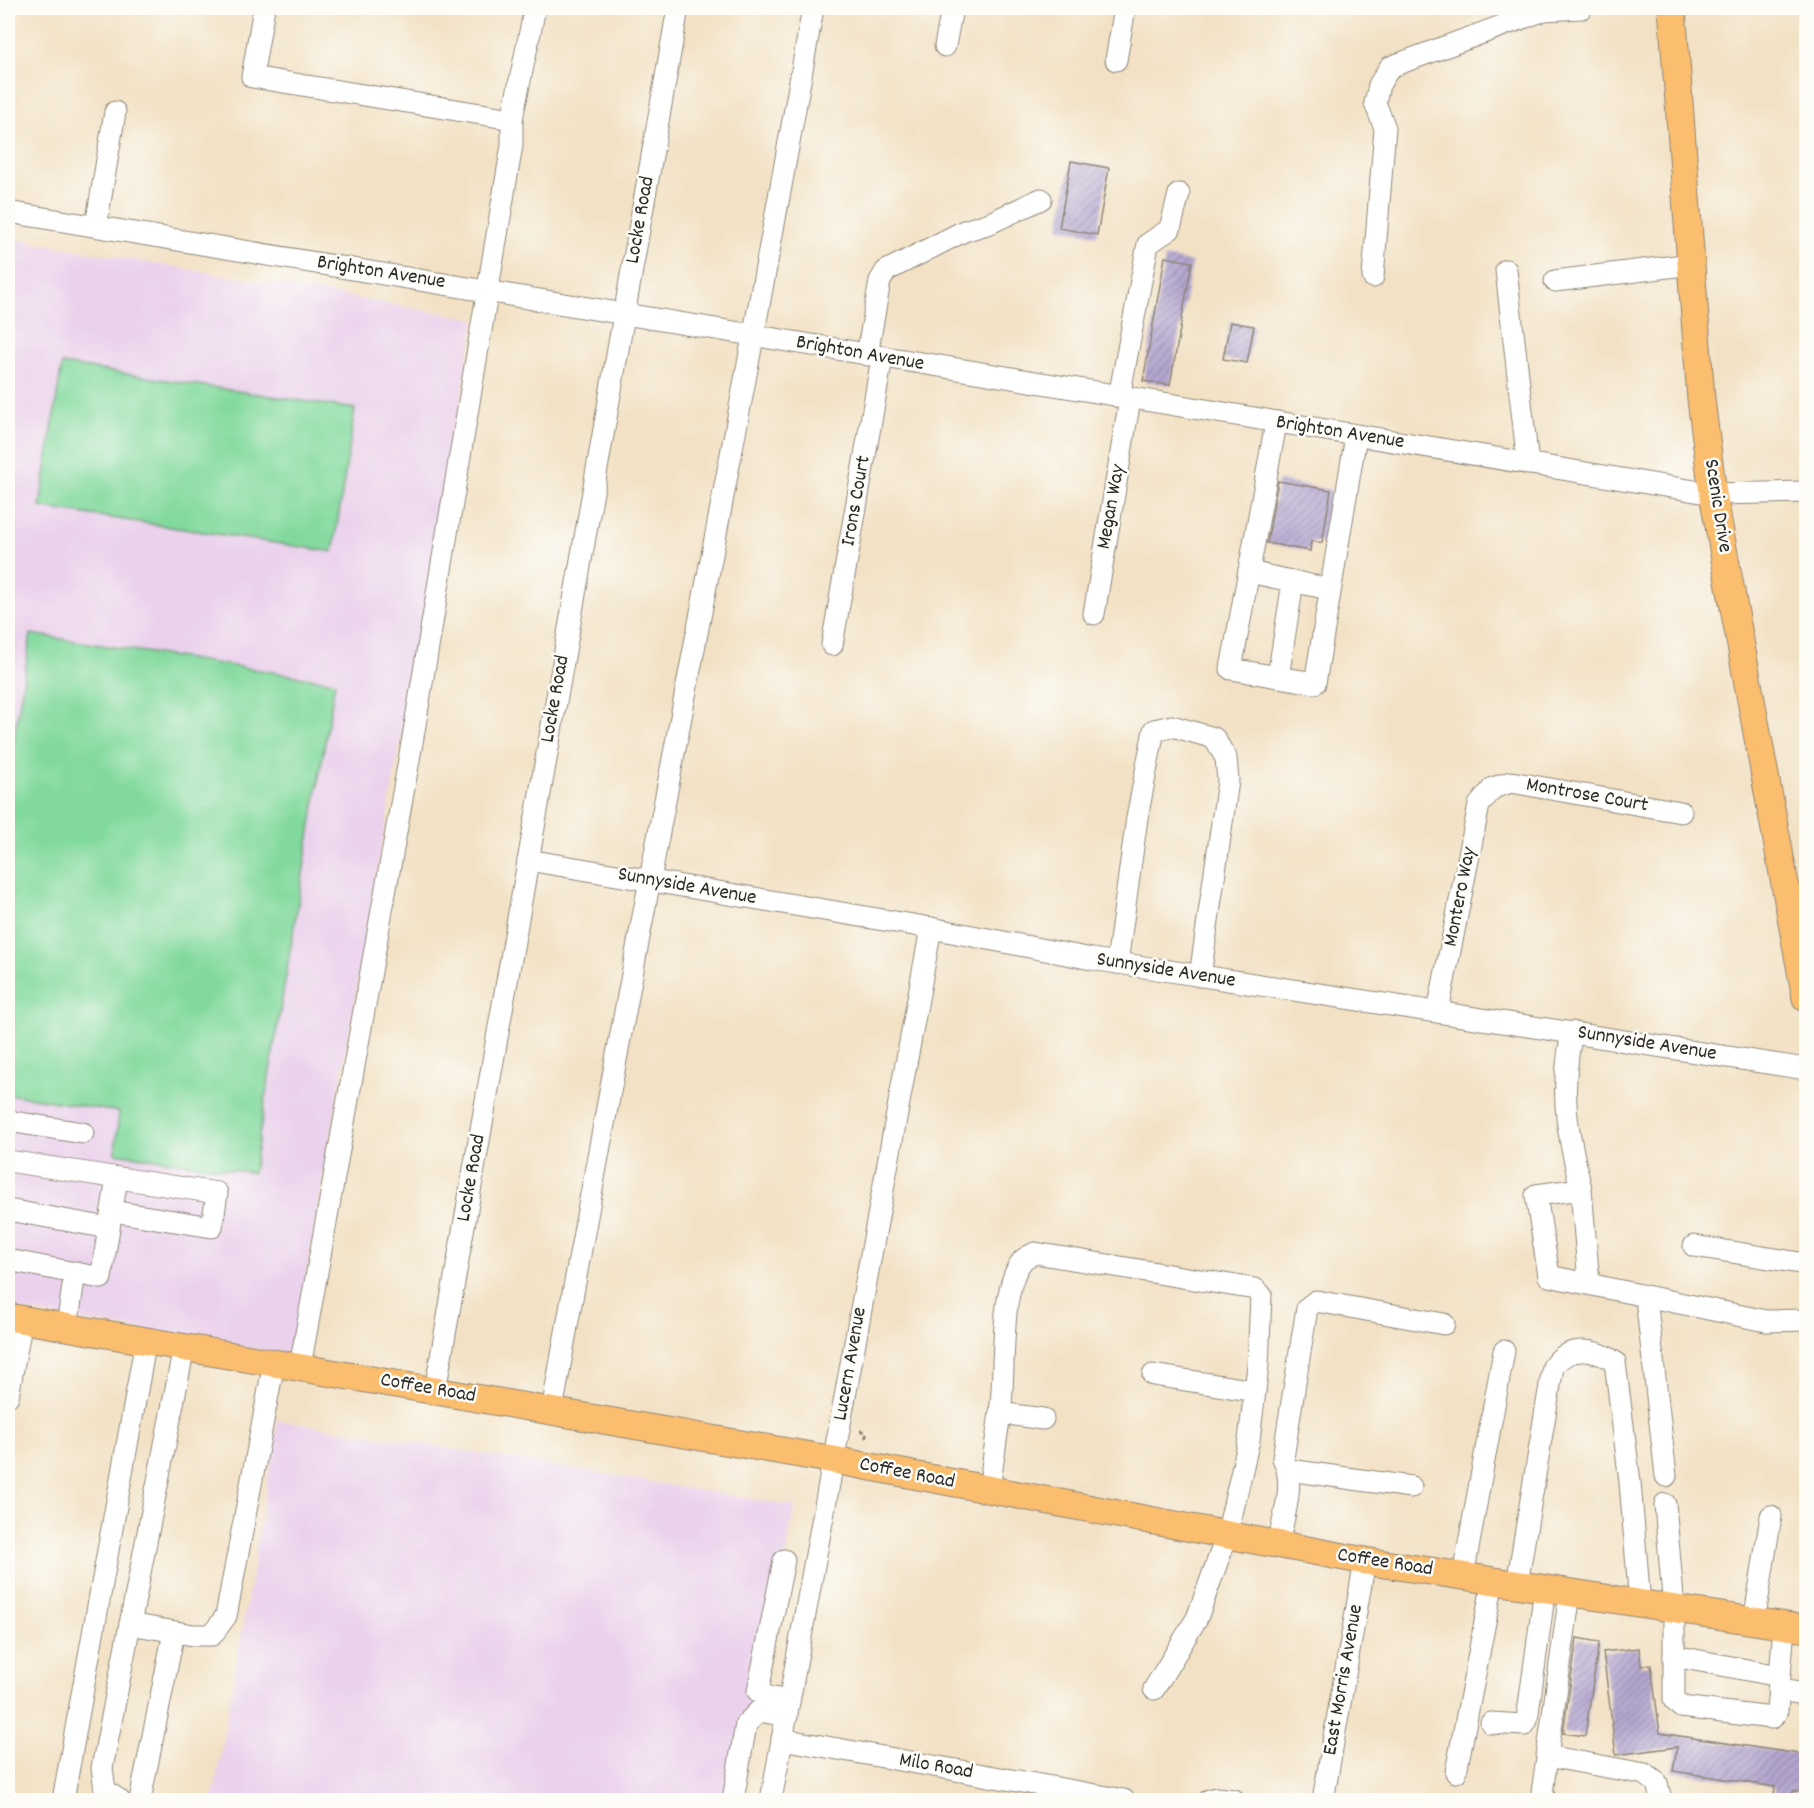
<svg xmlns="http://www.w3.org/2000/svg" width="1814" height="1808" font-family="Dekko,sans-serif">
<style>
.built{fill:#ead1ec}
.garden{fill:#81d99d;stroke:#568264;stroke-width:1.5}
.building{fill:url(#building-hatch)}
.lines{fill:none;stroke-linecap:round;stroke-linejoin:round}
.minor-casing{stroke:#8e8678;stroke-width:23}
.major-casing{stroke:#8e8678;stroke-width:29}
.path{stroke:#8e8678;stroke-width:3;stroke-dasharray:4.5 4.5;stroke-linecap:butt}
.minor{stroke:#fff;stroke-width:21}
.major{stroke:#fbbd6e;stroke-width:27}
.labels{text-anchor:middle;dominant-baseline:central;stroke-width:5;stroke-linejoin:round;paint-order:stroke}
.street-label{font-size:21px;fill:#2b2b2b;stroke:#fdfcf7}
</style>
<defs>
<pattern id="building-hatch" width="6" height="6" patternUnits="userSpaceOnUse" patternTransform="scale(1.5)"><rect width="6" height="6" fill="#b4a6d0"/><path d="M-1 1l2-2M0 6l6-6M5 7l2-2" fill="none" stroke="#9387a9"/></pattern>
</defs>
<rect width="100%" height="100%" fill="#fdfcf7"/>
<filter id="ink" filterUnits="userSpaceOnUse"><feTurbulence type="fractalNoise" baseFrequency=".0167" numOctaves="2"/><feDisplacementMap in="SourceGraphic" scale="12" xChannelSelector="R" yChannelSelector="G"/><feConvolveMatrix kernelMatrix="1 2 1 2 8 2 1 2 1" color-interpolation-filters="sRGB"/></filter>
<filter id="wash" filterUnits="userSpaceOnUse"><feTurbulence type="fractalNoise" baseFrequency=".008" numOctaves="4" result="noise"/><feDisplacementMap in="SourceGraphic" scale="24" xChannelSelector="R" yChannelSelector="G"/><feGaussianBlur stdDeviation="1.35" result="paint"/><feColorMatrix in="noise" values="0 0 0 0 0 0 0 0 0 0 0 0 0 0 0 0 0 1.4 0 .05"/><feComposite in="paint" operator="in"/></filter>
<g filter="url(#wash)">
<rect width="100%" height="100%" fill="#f2e1c4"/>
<g class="built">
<polygon points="8,238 475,319 292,1355 8,1308"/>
<polygon points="278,1420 795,1506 740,1800 213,1800"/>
</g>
<g class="garden">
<polygon points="62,364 355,409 333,552 40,507"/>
<polygon points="31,634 335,682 253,1173 115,1153 119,1112 8,1094 8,774"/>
</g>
<g id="blocks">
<g class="building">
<polygon points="1071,161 1109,168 1097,235 1059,228"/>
<polygon points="1165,257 1192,262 1170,385 1143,381"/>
<polygon points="1230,322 1254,326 1247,363 1223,359"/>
<polygon points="1278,481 1331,490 1322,543 1311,541 1310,551 1267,543"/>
<polygon points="1577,1638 1599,1642 1585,1736 1563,1733"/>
<polygon points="1639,1648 1641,1666 1651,1665 1660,1733 1806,1755 1806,1793 1793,1791 1792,1798 1774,1795 1775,1787 1673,1771 1677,1747 1616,1755 1603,1652"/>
</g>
</g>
</g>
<g filter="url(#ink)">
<use href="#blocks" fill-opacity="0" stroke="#8e8678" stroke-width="1.5"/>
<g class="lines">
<g class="minor-casing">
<g id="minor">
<polyline points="264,8 252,77 512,119 535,8"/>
<polyline points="945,46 952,8"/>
<polyline points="1116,60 1125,8"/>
<polyline points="8,212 1713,494 1806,492"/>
<polyline points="96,226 115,112"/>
<polyline points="1506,270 1528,464"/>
<polyline points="1373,277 1385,128 1375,103 1379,85 1390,67 1545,10 1582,8"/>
<polyline points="1555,281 1692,264"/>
<polyline points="867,355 880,281 886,271 964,231 990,223 1041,199"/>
<polyline points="1119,397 1148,244 1170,229 1179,194"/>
<polyline points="1276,423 1231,669 1278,677 1293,582"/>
<polyline points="1249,572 1329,589"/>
<polyline points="1094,614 1130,399"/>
<polyline points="832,645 882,358"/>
<polyline points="1278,677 1315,683 1356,436"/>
<polyline points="528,860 931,928 1092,959 1806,1069"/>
<polyline points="1117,963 1137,818 1154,730 1172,726 1214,738 1226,758 1228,781 1200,976"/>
<polyline points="1438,1011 1479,805 1493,788 1511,782 1681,812"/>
<path d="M1572 1032C1559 1095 1567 1128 1581 1189"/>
<polyline points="8,1121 83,1133"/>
<polyline points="8,1161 217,1193 212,1227 112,1211"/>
<polyline points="8,1210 109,1228"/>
<polyline points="1694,1246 1806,1264"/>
<polyline points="8,1260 101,1278 117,1178"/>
<polyline points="1589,1283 1581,1189 1536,1195 1549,1276 1766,1321 1806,1320"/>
<polyline points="1646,1298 1666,1476"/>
<polyline points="67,1327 75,1272"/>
<polyline points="300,1367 412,743 512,145 512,119"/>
<polyline points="1153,1375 1255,1391"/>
<polyline points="435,1391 678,8"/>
<polyline points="8,1396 22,1319"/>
<path d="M552 1411C634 942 731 476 813 8"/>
<path d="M1000 1413C1006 1376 998 1288 1023 1260 1026 1257 1031 1255 1035 1253L1255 1289 1261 1295 1258 1366 1249 1440 1227 1535 1197 1618 1154 1689"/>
<polyline points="1289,1470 1411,1487"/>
<polyline points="989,1489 1000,1413 1043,1419"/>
<polyline points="1665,1504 1674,1609 1674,1700 1681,1707 1772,1718 1777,1711 1784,1627"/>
<path d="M1278 1545C1283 1517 1296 1485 1283 1458L1307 1308 1316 1301 1444 1324"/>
<polyline points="784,1560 758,1691 768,1697 789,1701"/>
<polyline points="1463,1576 1504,1351"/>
<path d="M1517 1584 1553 1367C1567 1345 1595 1348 1615 1362L1630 1482 1640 1604"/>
<polyline points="1754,1622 1771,1516"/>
<polyline points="130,1624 193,1635 212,1635 226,1616 274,1363"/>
<polyline points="1674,1656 1779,1676"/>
<polyline points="1778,1690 1806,1694"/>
<polyline points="1491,1723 1524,1725 1527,1720 1545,1589"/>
<polyline points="782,1739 1124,1800"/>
<polyline points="1547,1756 1645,1774 1657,1783 1661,1800"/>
<polyline points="1456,1772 1493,1581"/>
<polyline points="63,1800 146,1340"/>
<polyline points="119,1800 105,1790 102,1768 184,1347"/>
<polyline points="140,1800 174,1632"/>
<polyline points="733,1800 746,1724 759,1711 787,1716"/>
<polyline points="771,1800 931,928"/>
<polyline points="1209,1800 1216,1798 1234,1800"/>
<polyline points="1323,1800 1365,1561"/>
<polyline points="1546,1800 1542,1793 1570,1593"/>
</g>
</g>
<g class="major-casing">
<g id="major">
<polyline points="1672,8 1701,399 1713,494 1806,998"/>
<polyline points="8,1317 834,1460 1365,1561 1806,1629"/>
</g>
</g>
<polyline class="path" points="860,1431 867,1432 865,1440"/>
<use href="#minor" class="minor"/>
<use href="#major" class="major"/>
</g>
</g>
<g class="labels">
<g class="street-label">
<text transform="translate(641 220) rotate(-80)">Locke Road</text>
<text transform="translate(381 273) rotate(9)">Brighton Avenue</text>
<text transform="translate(860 354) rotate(10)">Brighton Avenue</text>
<text transform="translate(1340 433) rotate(9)">Brighton Avenue</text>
<text transform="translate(857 501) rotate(-80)">Irons Court</text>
<text transform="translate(1717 506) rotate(81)">Scenic Drive</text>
<text transform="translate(1112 507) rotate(-80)">Megan Way</text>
<text transform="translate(556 699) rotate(-80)">Locke Road</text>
<text transform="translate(1587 796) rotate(10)">Montrose Court</text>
<text transform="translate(687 887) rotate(10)">Sunnyside Avenue</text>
<text transform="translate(1461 897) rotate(-79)">Montero Way</text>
<text transform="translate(1166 971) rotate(9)">Sunnyside Avenue</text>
<text transform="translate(1647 1044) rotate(9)">Sunnyside Avenue</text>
<text transform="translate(472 1178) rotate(-80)">Locke Road</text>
<text transform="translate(851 1364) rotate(-80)">Lucern Avenue</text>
<text transform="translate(428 1389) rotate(10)">Coffee Road</text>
<text transform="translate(907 1474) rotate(11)">Coffee Road</text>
<text transform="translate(1385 1563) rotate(9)">Coffee Road</text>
<text transform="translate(1344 1680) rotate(-80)">East Morris Avenue</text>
<text transform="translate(936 1767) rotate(10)">Milo Road</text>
</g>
</g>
<rect width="1814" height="1808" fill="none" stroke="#fdfcf7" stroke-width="30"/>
</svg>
